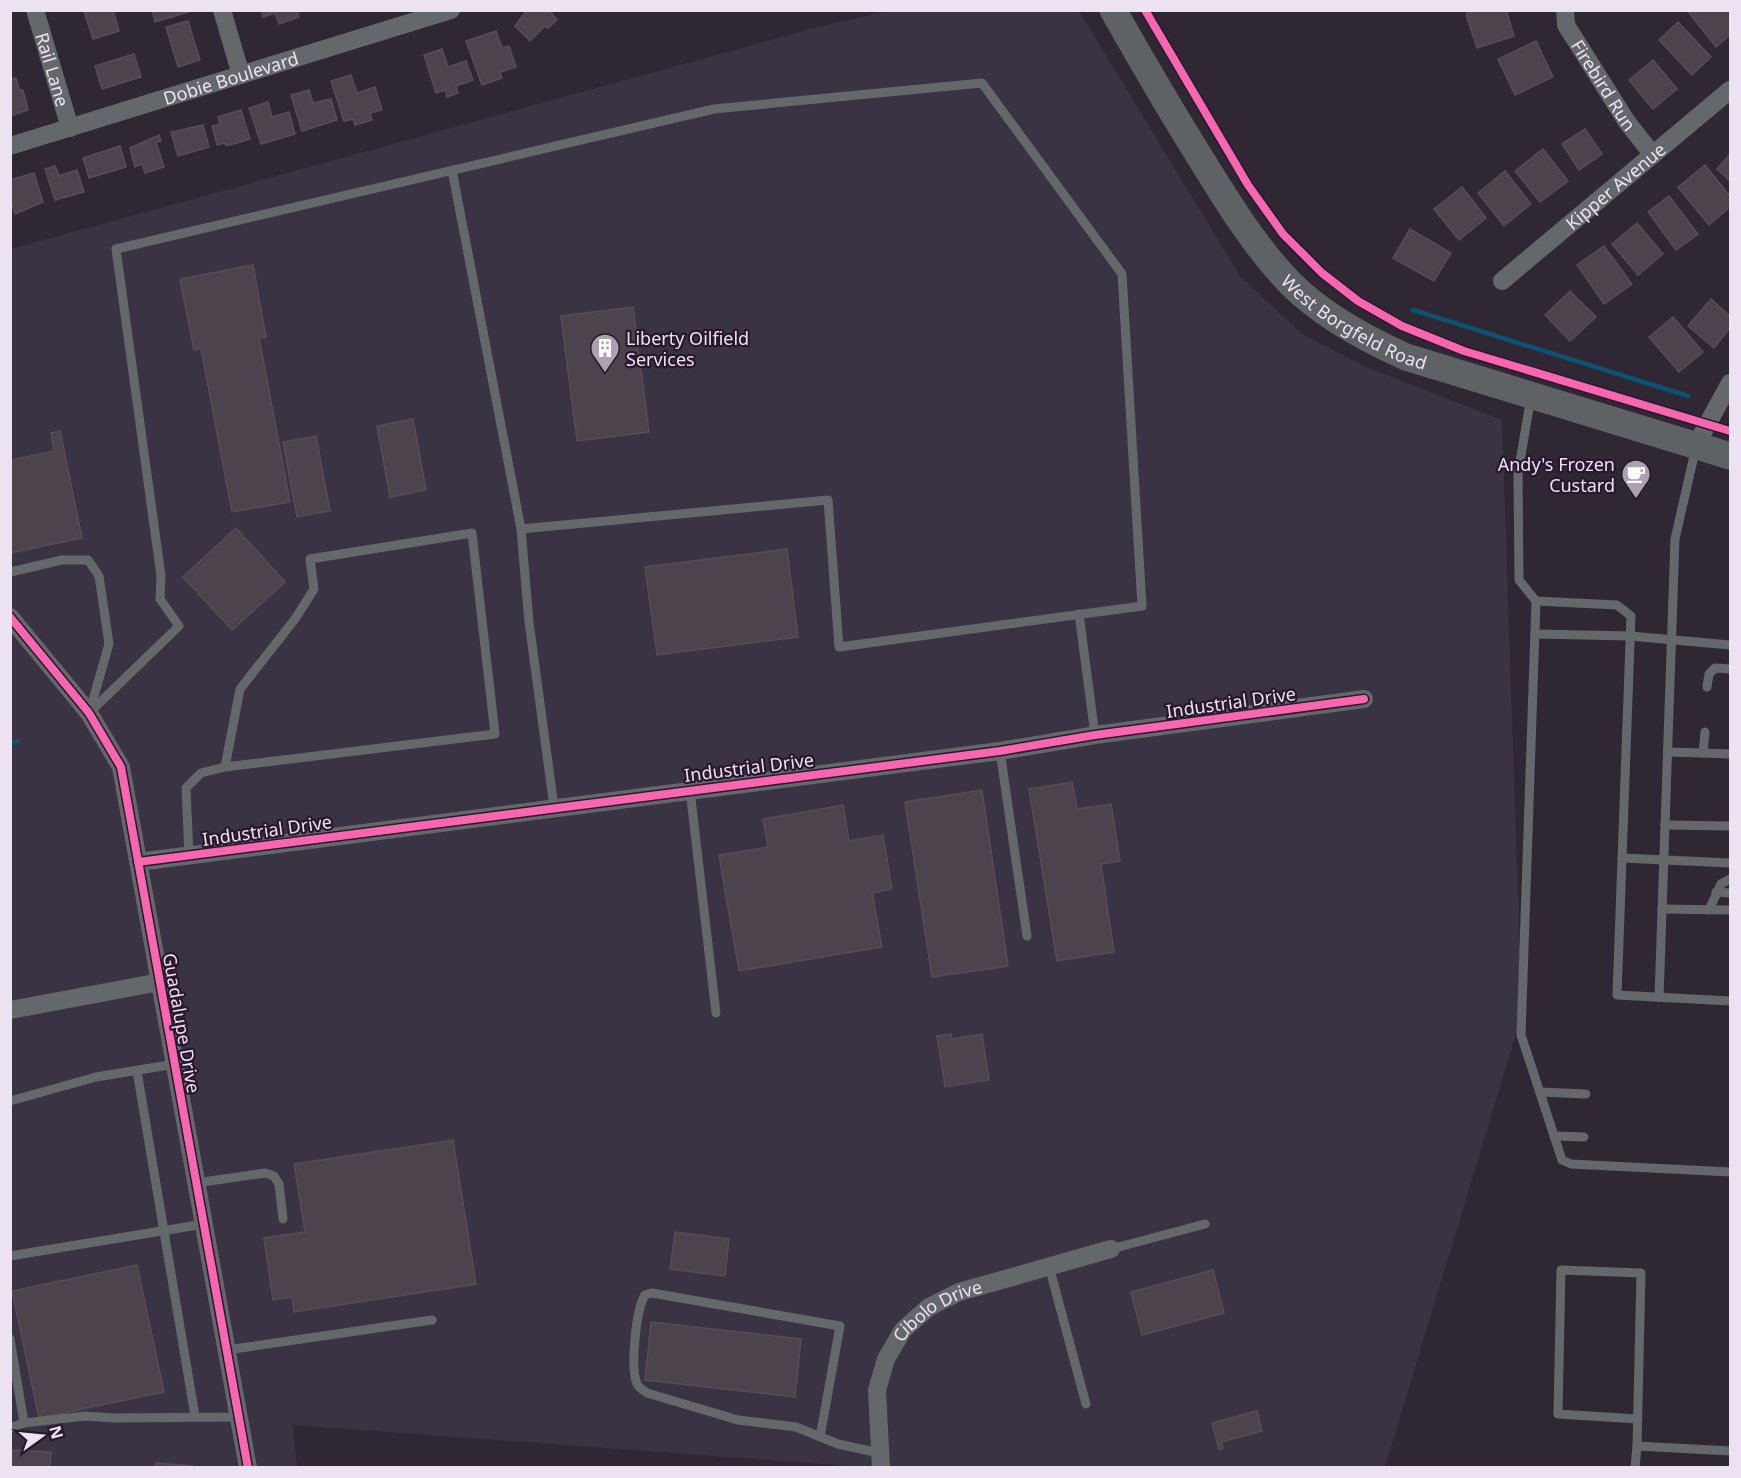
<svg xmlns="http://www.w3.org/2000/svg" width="1741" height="1478" font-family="'Noto Sans',sans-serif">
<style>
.industrial{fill:#3a3343}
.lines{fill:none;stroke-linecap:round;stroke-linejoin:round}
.stream{stroke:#0c5273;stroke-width:4.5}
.building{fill:#4d434c;stroke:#584c56;stroke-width:1.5}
.lane{stroke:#65686a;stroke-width:9}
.street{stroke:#65686a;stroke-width:18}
.secondary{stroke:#5f6265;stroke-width:27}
.cycleway-casing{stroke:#29182f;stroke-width:11}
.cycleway{stroke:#f766af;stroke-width:8}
.labels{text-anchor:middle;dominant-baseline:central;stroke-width:4.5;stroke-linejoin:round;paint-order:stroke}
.street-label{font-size:18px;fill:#ede2f2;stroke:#29182f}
.poi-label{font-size:18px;fill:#ede2f2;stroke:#29182f;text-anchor:start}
</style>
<rect width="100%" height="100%" fill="#302734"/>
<polygon class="industrial" points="887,11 1079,11 1240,276 1302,334 1366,367 1502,420 1522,1014 1385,1467 863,1467 293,1425 297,1467 11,1468 11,249 822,26"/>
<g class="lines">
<g class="stream">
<polyline points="1413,310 1688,396"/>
<polyline points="10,744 18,741"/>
</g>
</g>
<g class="building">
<polygon points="113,10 119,31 93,39 84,11"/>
<polygon points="152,10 187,10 188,12 155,22"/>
<polygon points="261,10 297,10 299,17 279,24 275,13 263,17"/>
<polygon points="527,10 549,10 557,20 548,28 545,26 530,41 515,26"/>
<polygon points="1477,10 1506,10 1514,36 1477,48 1466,14"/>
<polygon points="1687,10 1730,10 1730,35 1716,47"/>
<polygon points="188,21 200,60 178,67 166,27"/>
<polygon points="1678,22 1711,57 1692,75 1659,40"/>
<polygon points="496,31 502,48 509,46 516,67 500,72 502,78 482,85 466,41"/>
<polygon points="1536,41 1553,77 1515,95 1498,59"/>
<polygon points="442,49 448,67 466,61 473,80 456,86 458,93 447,97 445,90 436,93 424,55"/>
<polygon points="134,54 141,77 102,89 95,66"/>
<polygon points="1653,60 1677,89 1653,109 1629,80"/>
<polygon points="351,75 357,93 375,87 382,110 370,113 372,120 355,125 353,119 344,121 331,81"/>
<polygon points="16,78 19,90 23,90 28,110 10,116 10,79"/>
<polygon points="309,90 313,103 331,99 337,120 302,131 291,95"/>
<polygon points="268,102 272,117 289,112 295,134 261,144 249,108"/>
<polygon points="241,110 250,139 227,146 224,143 217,145 212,126 220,124 218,117"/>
<polygon points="203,125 209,147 178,156 171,132"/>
<polygon points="1585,129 1602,154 1579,170 1562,144"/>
<polygon points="159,135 161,141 156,142 164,167 145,173 142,164 135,167 130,148"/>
<polygon points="120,146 126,167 89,178 83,158"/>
<polygon points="1543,149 1568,181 1540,202 1515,171"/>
<polygon points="1730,154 1730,181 1717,169"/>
<polygon points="1705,165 1730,196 1730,207 1709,225 1678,187"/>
<polygon points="55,166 59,176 77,170 84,192 55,200 45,169"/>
<polygon points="1505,171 1531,204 1504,226 1478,193"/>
<polygon points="34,173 43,202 15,214 10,197 10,180"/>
<polygon points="1462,187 1486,218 1459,240 1434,209"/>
<polygon points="1669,196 1698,234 1676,250 1648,212"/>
<polygon points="1637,223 1663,254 1638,275 1612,244"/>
<polygon points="1410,229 1451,253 1434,281 1393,258"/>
<polygon points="1604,246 1632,284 1604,304 1577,265"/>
<polygon points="253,265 266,337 259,338 290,502 232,512 201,348 194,350 180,279"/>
<polygon points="1570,291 1596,317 1570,341 1545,315"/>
<polygon points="1711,299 1730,316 1730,328 1714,348 1688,326"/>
<polygon points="633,307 649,432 577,441 561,316"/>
<polygon points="1673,317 1703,352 1679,372 1649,337"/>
<polygon points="413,419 426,490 390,497 377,426"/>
<polygon points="60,431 82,538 10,553 10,460 54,451 51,433"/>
<polygon points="316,436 330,511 297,517 283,442"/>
<polygon points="236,528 285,582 232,630 183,577"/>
<polygon points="787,549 798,637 657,655 645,567"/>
<polygon points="1072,782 1077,809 1111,804 1120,861 1101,864 1114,952 1057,961 1029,789"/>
<polygon points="982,790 1008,966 932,977 905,802"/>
<polygon points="843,805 849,841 883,835 892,889 872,893 882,947 739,971 719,855 768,847 763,819"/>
<polygon points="951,1034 951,1039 982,1034 989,1080 945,1087 937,1036"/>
<polygon points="453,1140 476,1284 294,1312 292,1297 273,1300 264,1238 305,1232 294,1164"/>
<polygon points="675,1232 729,1239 725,1276 670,1269"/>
<polygon points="137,1265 164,1392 39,1418 12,1291"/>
<polygon points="1213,1270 1224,1313 1142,1335 1131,1292"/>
<polygon points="651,1322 801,1339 795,1397 645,1380"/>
<polygon points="1257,1411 1262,1431 1221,1442 1223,1448 1219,1450 1212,1423"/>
<polygon points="10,1450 51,1452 50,1468 10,1468"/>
<polygon points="156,1463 193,1466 193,1468 155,1468"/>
</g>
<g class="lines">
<g class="lane">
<polyline points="452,170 521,529"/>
<polyline points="1531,397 1518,473 1519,580 1536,601 1521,1035 1562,1160 1571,1164 1730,1172"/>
<polyline points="10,572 62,560 88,560 99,576 109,644 90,710"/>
<polyline points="1536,601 1617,605 1631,616 1617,995 1730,1001"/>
<polyline points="1079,614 1095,735"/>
<polyline points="1535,634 1630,636 1730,645"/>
<polyline points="1707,687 1709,674 1715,668 1730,669"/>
<polyline points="89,713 179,626 160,599 161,576 116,249 714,109 982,83 1122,274 1142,606 839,647 828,500 521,529 529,622 554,807"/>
<polyline points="1000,751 1027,936"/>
<polyline points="1668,752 1703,753 1705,732"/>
<polyline points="1703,753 1730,754"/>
<polyline points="690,790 716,1013"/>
<polyline points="1665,825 1730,826"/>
<polyline points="189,856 186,788 201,773 225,767 495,734 472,533 310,559 314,589 295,619 240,689 225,767"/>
<polyline points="1622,858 1730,863"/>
<polyline points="1716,892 1730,893"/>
<polyline points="1662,909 1730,910"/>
<polyline points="1709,910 1721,884 1730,879"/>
<polyline points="1659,997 1675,539 1696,447"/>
<polyline points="137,1071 195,1416"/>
<polyline points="1540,1092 1586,1094"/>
<polyline points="10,1101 96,1077 175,1064"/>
<polyline points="1554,1136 1584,1137"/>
<polyline points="196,1183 265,1173 274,1176 279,1184 283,1219"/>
<polyline points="1111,1249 1205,1224"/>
<polyline points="10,1256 204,1224"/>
<polyline points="1049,1266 1086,1404"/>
<polyline points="10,1339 24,1423 85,1416 113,1418 239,1417"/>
<polyline points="227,1350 432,1320"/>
<polyline points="1638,1419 1558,1414 1561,1270 1641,1273 1637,1446 1730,1451"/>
<polyline points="10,1428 24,1423"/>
<path d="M820 1437 840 1326 652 1293 645 1295C636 1309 630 1368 637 1384 639 1388 643 1390 647 1393L738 1420 796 1427 838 1444 879 1453"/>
<polyline points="1635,1468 1637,1446"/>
</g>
<g class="street">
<path id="s1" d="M35 10 70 128"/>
<polyline points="222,10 241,75"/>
<path id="s2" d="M1565 10 1566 25 1627 122 1653 155"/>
<path id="s3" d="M10 146 451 10"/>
<path id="s4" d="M1502 281 1730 90"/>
<polyline points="1696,445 1730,383"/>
<polyline points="10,617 89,713 121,767 248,1468"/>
<polyline points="138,862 1000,751 1095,735 1364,699"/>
<polyline points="10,1010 160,982"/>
<path id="s5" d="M881 1468 877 1390 886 1359 903 1330 929 1307 959 1292 1111 1249"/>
</g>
<path class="secondary" id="s6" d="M1113 10C1143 63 1174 116 1206 167 1232 209 1257 249 1291 284 1323 316 1366 339 1406 357L1730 456"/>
<g class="cycleway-casing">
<g id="cycleway">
<polyline points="1145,10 1248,185 1283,234 1322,273 1358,301 1402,326 1464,351 1730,431"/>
<polyline points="10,617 89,713 121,767 248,1468"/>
<polyline points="138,862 1000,751 1095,735 1364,699"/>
</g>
</g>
<use href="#cycleway" class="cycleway"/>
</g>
<defs>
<g id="building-pin" transform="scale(1.5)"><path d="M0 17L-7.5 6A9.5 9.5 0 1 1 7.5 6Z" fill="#aba1b0" stroke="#29182f"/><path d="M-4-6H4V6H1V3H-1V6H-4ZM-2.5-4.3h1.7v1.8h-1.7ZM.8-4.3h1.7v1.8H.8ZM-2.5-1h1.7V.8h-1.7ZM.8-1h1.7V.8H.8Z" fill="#fff"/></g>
<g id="cafe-pin" transform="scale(1.5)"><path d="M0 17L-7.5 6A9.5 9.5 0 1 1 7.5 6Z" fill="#aba1b0" stroke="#29182f"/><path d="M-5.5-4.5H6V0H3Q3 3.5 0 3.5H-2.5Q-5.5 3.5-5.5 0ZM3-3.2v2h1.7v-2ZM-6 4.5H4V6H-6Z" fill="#fff"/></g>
</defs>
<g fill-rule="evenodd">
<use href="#building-pin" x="605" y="348"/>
<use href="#cafe-pin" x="1636" y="474"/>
</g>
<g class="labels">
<g class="street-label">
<text stroke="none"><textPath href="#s1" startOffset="62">Rail Lane</textPath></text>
<text stroke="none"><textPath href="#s3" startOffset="231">Dobie Boulevard</textPath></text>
<text stroke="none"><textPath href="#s2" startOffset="86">Firebird Run</textPath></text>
<text stroke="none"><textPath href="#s4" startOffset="148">Kipper Avenue</textPath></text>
<text stroke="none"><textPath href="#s6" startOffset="402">West Borgfeld Road</textPath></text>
<text transform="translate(1231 702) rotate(-8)">Industrial Drive</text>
<text transform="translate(749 767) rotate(-7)">Industrial Drive</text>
<text transform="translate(267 830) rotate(-8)">Industrial Drive</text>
<text transform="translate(182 1023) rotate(80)">Guadalupe Drive</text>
<text stroke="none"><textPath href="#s5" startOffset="184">Cibolo Drive</textPath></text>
</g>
<g class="poi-label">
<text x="626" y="338">Liberty Oilfield<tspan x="626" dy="21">Services</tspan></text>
<text x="1615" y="464" text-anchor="end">Andy's Frozen<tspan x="1615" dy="21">Custard</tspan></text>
</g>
</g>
<rect width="1741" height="1478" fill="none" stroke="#ede2f2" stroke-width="24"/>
<g transform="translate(42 1436) rotate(75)" stroke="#29182f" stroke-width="4.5" paint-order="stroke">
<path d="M0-4.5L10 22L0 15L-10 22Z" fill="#ede2f2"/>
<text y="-9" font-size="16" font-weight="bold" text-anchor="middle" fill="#ede2f2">N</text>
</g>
</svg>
